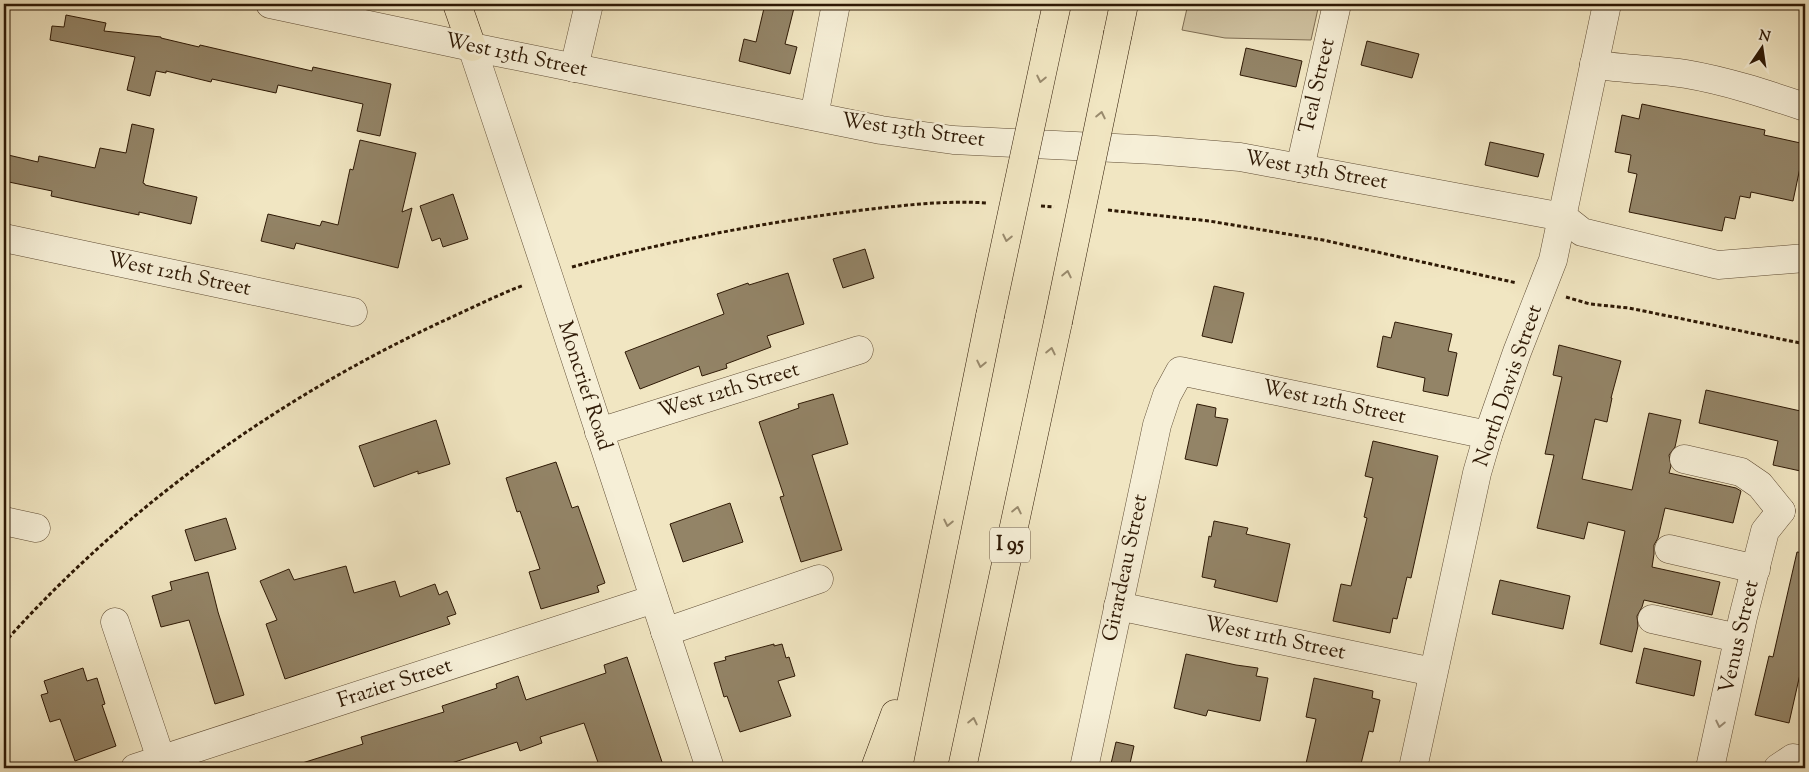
<svg xmlns="http://www.w3.org/2000/svg" width="1809" height="772" font-family="'Sorts Mill Goudy',serif">
<style>
.green{fill:#d0c3a2;stroke:#7f6e54}
.building{fill:#938467;stroke:#2e1905}
.lines{fill:none;stroke-linecap:round;stroke-linejoin:round}
.minor-casing{stroke:#5f4c34;stroke-width:29}
.major-casing{stroke:#2e1905;stroke-width:29}
.highway-casing{stroke:#2e1905;stroke-width:29}
.path{stroke:#2e1905;stroke-width:3;stroke-dasharray:4 2.5;stroke-linecap:butt}
.minor{stroke:#f6efd7;stroke-width:28}
.major{stroke:#f1e6c2;stroke-width:28}
.highway{stroke:#f1e6c2;stroke-width:28}
.highway-bridge-casing{stroke:#2e1905;stroke-width:29;stroke-linecap:butt}
.highway-bridge{stroke:#f1e6c2;stroke-width:28}
.oneway{stroke:#998a6d}
.oneway2{stroke:#9c8f78}
.labels{text-anchor:middle;dominant-baseline:central;stroke-width:5;stroke-linejoin:round;paint-order:stroke}
.shield{fill:#f6efd7;stroke:#6a5944;stroke-width:1}
.shield-label{font-size:20px;font-weight:bold;fill:#2e1905}
.street-label{font-size:21px;fill:#2e1905;stroke:#f6efd7}
</style>
<rect width="100%" height="100%" fill="#f1e6c2"/>
<filter id="stains"><feTurbulence type="fractalNoise" baseFrequency=".004" numOctaves="4"/><feColorMatrix values="0 0 0 0 .2 0 0 0 0 .09 0 0 0 0 .02 0 0 0 .5 -.17"/></filter>
<radialGradient id="worn" r=".72"><stop offset=".6" stop-color="#630" stop-opacity="0"/><stop offset="1" stop-color="#630" stop-opacity=".3"/></radialGradient>
<polygon class="green" points="1188,4 1319,4 1311,40 1225,38 1182,30"/>
<g class="building">
<polygon points="765,4 795,4 785,44 797,47 790,74 739,61 744,39 756,42"/>
<polygon points="66,15 106,23 104,31 161,37 161,38 199,47 200,45 312,71 313,67 391,84 380,136 357,131 363,104 278,85 276,93 212,79 211,82 166,71 166,73 156,71 150,96 127,90 135,57 50,40 52,26 64,27"/>
<polygon points="1367,41 1419,54 1412,78 1361,65"/>
<polygon points="1246,48 1302,61 1296,87 1240,75"/>
<polygon points="1642,104 1765,130 1764,135 1805,144 1793,201 1751,192 1750,198 1740,196 1735,219 1725,217 1722,231 1629,212 1637,174 1628,172 1631,155 1615,152 1622,115 1639,119"/>
<polygon points="132,124 154,129 143,183 145,184 145,185 197,197 191,224 139,212 139,215 51,196 52,191 4,181 4,154 38,162 39,156 95,168 100,148 126,153"/>
<polygon points="360,140 416,153 402,212 412,208 398,268 296,243 294,249 261,241 268,214 320,226 322,221 338,225 350,169 353,170"/>
<polygon points="1490,142 1544,154 1538,177 1485,165"/>
<polygon points="453,194 468,239 443,247 440,238 432,241 420,206"/>
<polygon points="865,249 874,278 843,288 833,259"/>
<polygon points="788,273 804,324 767,336 771,347 726,364 727,368 702,376 699,366 640,389 625,352 724,314 717,294 748,283 749,285"/>
<polygon points="1214,286 1244,293 1232,343 1202,336"/>
<polygon points="1395,322 1452,334 1448,351 1457,353 1448,396 1423,391 1425,378 1377,367 1383,336 1391,338"/>
<polygon points="1559,345 1621,361 1611,398 1612,398 1607,422 1595,419 1582,479 1632,490 1649,413 1681,420 1675,447 1669,455 1671,466 1669,473 1736,488 1741,491 1733,523 1665,508 1658,538 1654,545 1654,554 1652,567 1720,582 1712,615 1644,600 1642,607 1637,616 1638,626 1632,652 1600,644 1625,531 1588,522 1584,539 1537,528 1554,455 1545,454 1562,377 1553,375"/>
<polygon points="1706,390 1805,412 1805,472 1773,465 1778,441 1699,423"/>
<polygon points="833,394 848,444 812,455 842,550 801,562 780,497 784,496 759,422 799,408 798,404"/>
<polygon points="1197,404 1216,408 1215,417 1228,419 1217,466 1185,459"/>
<polygon points="436,420 450,464 418,474 418,471 374,487 359,446"/>
<polygon points="1373,441 1438,456 1411,578 1407,577 1397,619 1393,618 1390,633 1333,621 1341,584 1351,586 1367,518 1364,517 1373,478 1365,476"/>
<polygon points="556,462 572,508 578,506 605,583 597,586 599,592 541,609 529,572 540,569 520,511 517,512 506,478"/>
<polygon points="730,503 743,542 683,562 670,524"/>
<polygon points="226,518 236,549 195,561 185,530"/>
<polygon points="1214,521 1248,528 1246,534 1290,544 1277,602 1214,587 1216,580 1202,577 1209,536 1211,537"/>
<polygon points="1797,552 1805,553 1805,652 1789,723 1755,715 1769,656 1773,657"/>
<polygon points="346,566 354,593 395,581 400,597 435,584 439,595 447,591 456,614 447,617 450,624 285,679 266,624 277,620 260,581 289,569 294,580"/>
<polygon points="208,572 218,612 244,695 215,704 189,620 161,627 152,596 172,590 170,582"/>
<polygon points="1500,580 1570,596 1563,629 1492,614"/>
<polygon points="774,644 774,646 782,644 786,658 789,657 795,676 778,681 791,716 740,732 727,696 724,697 714,663 726,660 725,657"/>
<polygon points="1644,648 1701,661 1694,696 1636,683"/>
<polygon points="1186,654 1236,665 1258,668 1256,676 1268,678 1260,721 1208,710 1206,716 1174,708"/>
<polygon points="627,657 664,768 600,768 584,723 540,737 542,743 520,751 517,742 436,768 300,768 299,764 363,744 361,737 444,712 442,706 497,688 496,684 518,676 526,700 606,673 604,665"/>
<polygon points="83,668 87,681 97,678 105,704 102,705 116,746 75,761 60,719 50,722 41,695 48,693 44,681"/>
<polygon points="1314,678 1373,691 1372,698 1380,700 1373,732 1369,731 1360,768 1305,768 1316,719 1306,717"/>
<polygon points="1116,742 1134,746 1129,768 1110,768"/>
</g>
<g class="lines">
<g class="minor-casing">
<g id="minor">
<polyline points="270,4 472,47 881,130 953,140 1155,150 1240,157 1563,217 1582,232 1718,265 1805,258"/>
<polyline points="472,47 548,275 710,768"/>
<path d="M1594 64C1625 70 1656 69 1686 74 1727 81 1766 94 1805 107"/>
<polyline points="574,68 589,4"/>
<polyline points="814,116 836,4"/>
<polyline points="1300,168 1337,4"/>
<polyline points="4,238 353,312"/>
<polyline points="599,432 859,350"/>
<polyline points="1684,459 1741,472 1760,485 1781,511"/>
<polyline points="4,521 36,528"/>
<polyline points="1669,549 1756,569"/>
<polyline points="1118,606 1433,672"/>
<polyline points="1652,619 1738,638"/>
<polyline points="115,622 164,768"/>
<polyline points="665,632 819,579"/>
<polyline points="135,768 654,599"/>
<polyline points="1084,768 1157,425 1167,395 1180,371 1488,435"/>
<polyline points="1413,768 1477,473 1488,435 1517,352 1553,260 1607,4"/>
<polyline points="1710,768 1743,617 1765,531 1781,511"/>
<polyline points="1778,768 1793,758 1805,760"/>
</g>
</g>
<g class="major-casing">
<polyline id="major" points="457,4 472,47"/>
</g>
<g class="highway-casing">
<g id="highway">
<polyline points="1051,31 1057,4"/>
<polyline points="1118,33 1124,4"/>
<polyline points="875,768 895,714"/>
<polyline points="898,768 990,316"/>
<polyline points="962,768 1058,322"/>
</g>
</g>
<g class="path">
<polyline points="1041,206 1054,207"/>
<polyline points="1108,210 1209,221 1323,240 1517,283"/>
<path d="M572 267C665 242 759 223 855 211 898 206 943 200 987 203"/>
<polyline points="1566,297 1590,304 1629,308 1805,344"/>
<path d="M4 643C125 507 276 399 441 322 468 310 495 296 524 285"/>
</g>
<use href="#minor" class="minor"/>
<use href="#major" class="major"/>
<use href="#highway" class="highway"/>
<g class="highway-bridge-casing">
<g id="highway-bridge">
<polyline points="990,316 1051,31"/>
<polyline points="1058,322 1118,33"/>
</g>
</g>
<use href="#highway-bridge" class="highway-bridge"/>
</g>
<defs><path id="oneway-chevron" d="M-2-3.5L2.5 0L-2 3.5" fill="none" stroke-width="1.6" stroke-linecap="round" stroke-linejoin="round" transform="scale(1.25)"/></defs>
<g class="oneway">
<use href="#oneway-chevron" transform="translate(1041 79) rotate(102)"/>
<use href="#oneway-chevron" transform="translate(1101 115) rotate(-78)"/>
<use href="#oneway-chevron" transform="translate(1007 238) rotate(102)"/>
<use href="#oneway-chevron" transform="translate(1067 274) rotate(-78)"/>
<use href="#oneway-chevron" transform="translate(1051 351) rotate(-78)"/>
<use href="#oneway-chevron" transform="translate(981 364) rotate(102)"/>
<use href="#oneway-chevron" transform="translate(1017 510) rotate(-78)"/>
<use href="#oneway-chevron" transform="translate(948 523) rotate(102)"/>
<use href="#oneway-chevron" transform="translate(973 721) rotate(-78)"/>
</g>
<use class="oneway2" href="#oneway-chevron" transform="translate(1720 724) rotate(102)"/>
<g class="labels">
<rect class="shield" x="990" y="527.5" width="40" height="35" rx="4"/>
<g class="shield-label">
<text x="1010" y="545">I 95</text>
</g>
<g class="street-label">
<text transform="translate(516 56) rotate(12)">West 13th Street</text>
<text transform="translate(1318 86) rotate(-77)">Teal Street</text>
<text transform="translate(913 131) rotate(8)">West 13th Street</text>
<text transform="translate(1316 171) rotate(10)">West 13th Street</text>
<text transform="translate(179 275) rotate(12)">West 12th Street</text>
<text transform="translate(584 386) rotate(72)">Moncrief Road</text>
<text transform="translate(1509 386) rotate(-71)">North Davis Street</text>
<text transform="translate(729 391) rotate(-17)">West 12th Street</text>
<text transform="translate(1334 403) rotate(12)">West 12th Street</text>
<text transform="translate(1126 568) rotate(-78)">Girardeau Street</text>
<text transform="translate(1740 637) rotate(-77)">Venus Street</text>
<text transform="translate(1275 639) rotate(12)">West 11th Street</text>
<text transform="translate(395 684) rotate(-18)">Frazier Street</text>
</g>
</g>
<rect width="1809" height="772" fill="none" stroke="#f1e6c2" stroke-width="20"/>
<rect x="5" y="5" width="1799" height="762" fill="none" stroke="#2e1905" stroke-width="2.5"/>
<rect x="10" y="10" width="1789" height="752" fill="none" stroke="#2e1905"/>
<g transform="translate(1762 48) rotate(13)" stroke="#f6efd7" stroke-width="4" paint-order="stroke">
<path d="M0-4L9 19L0 12L-9 19Z" fill="#2e1905"/>
<text y="-8" font-size="14" font-weight="bold" text-anchor="middle" fill="#2e1905">N</text>
</g>
<rect width="100%" height="100%" filter="url(#stains)"/>
<rect width="100%" height="100%" fill="url(#worn)"/>
</svg>
